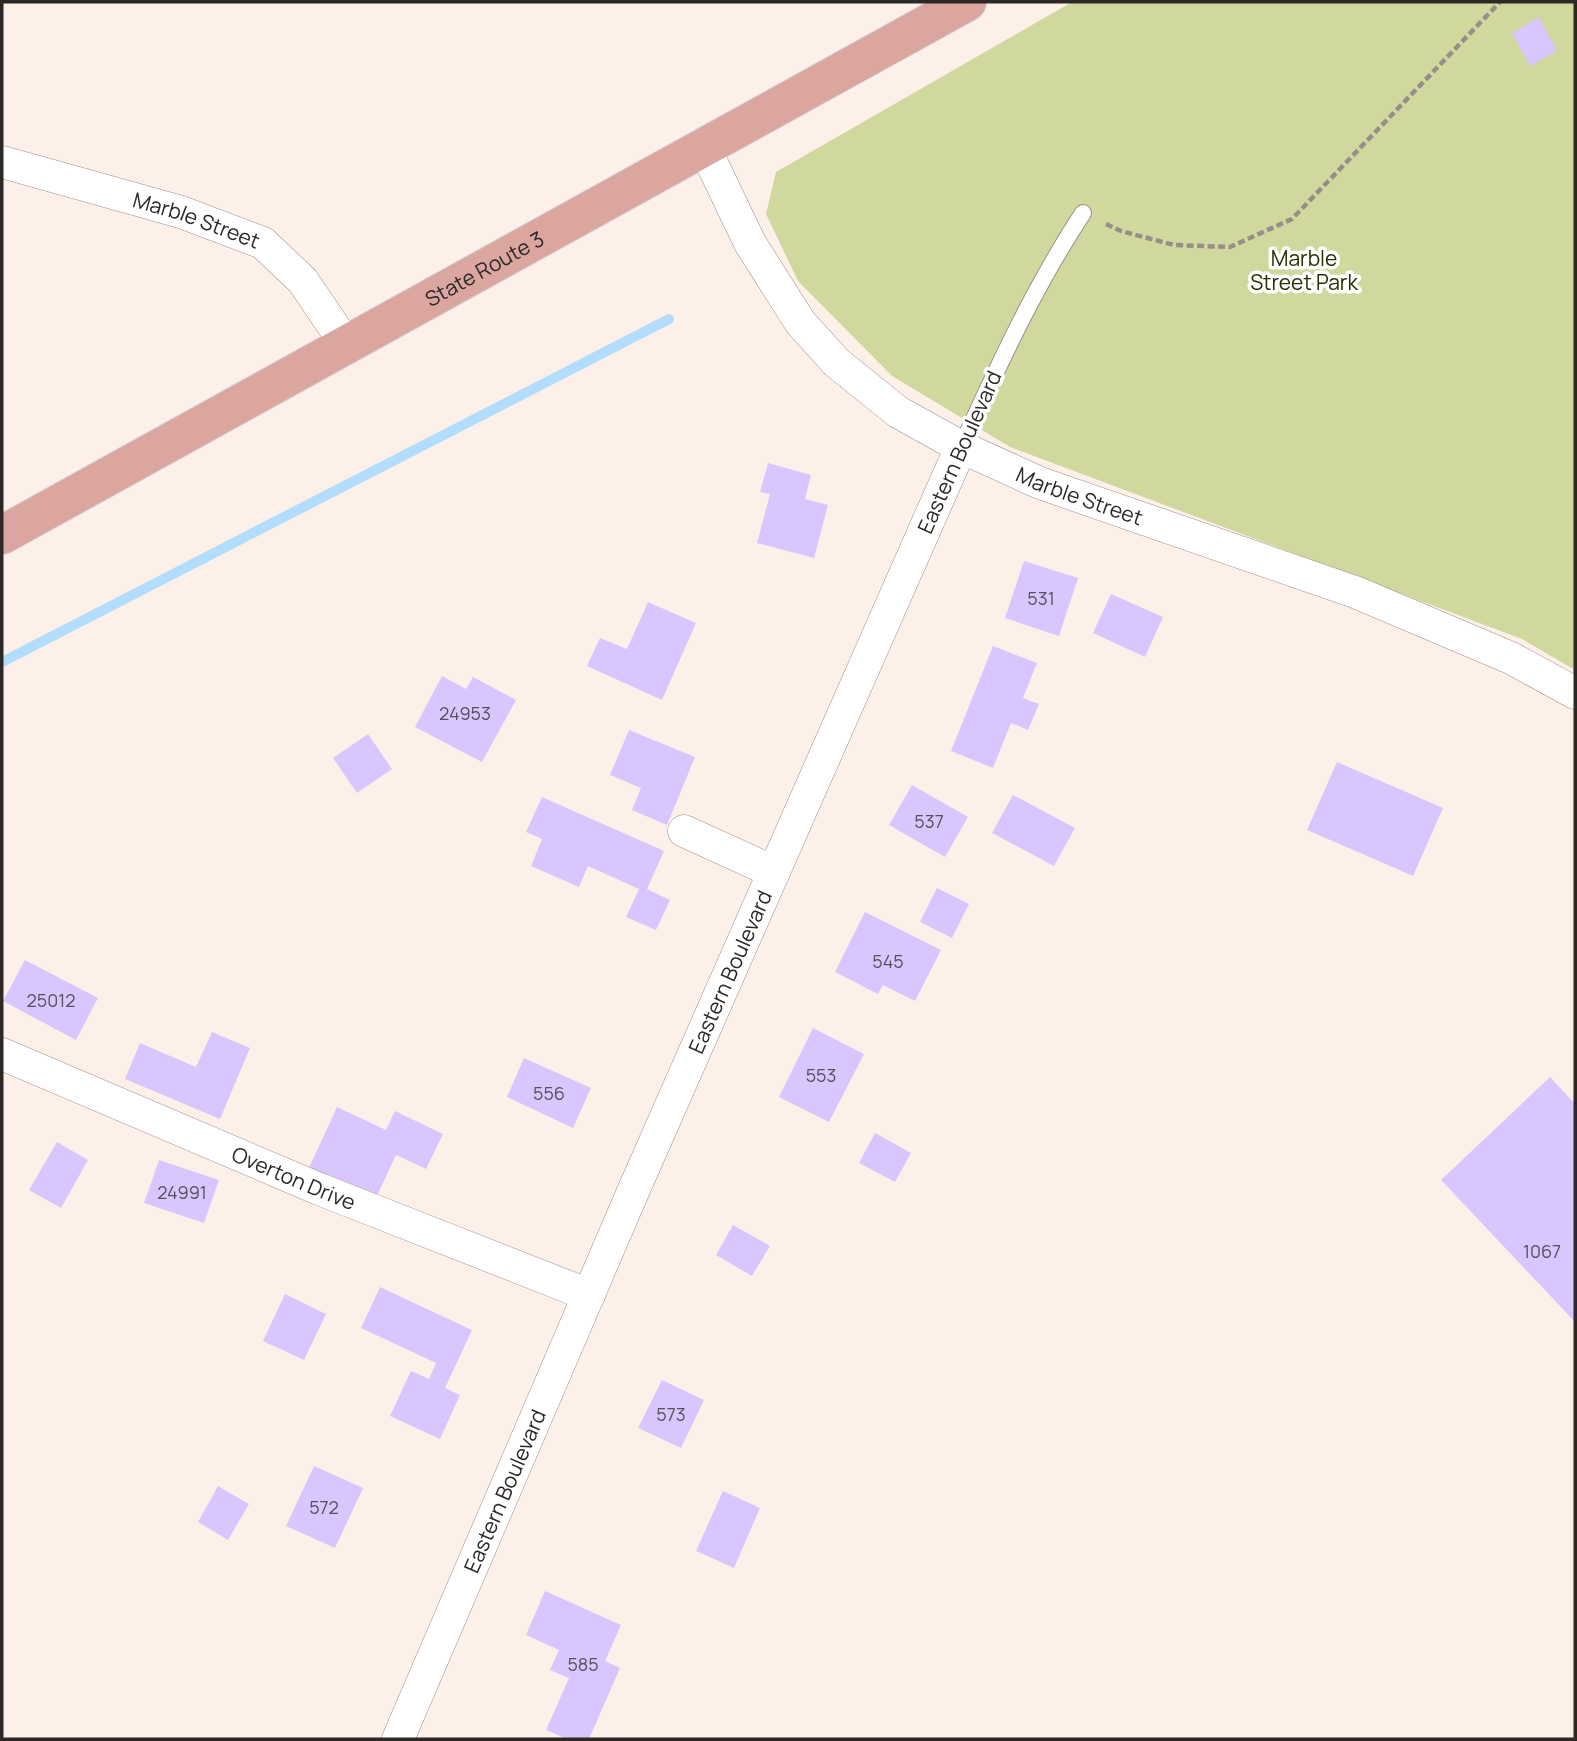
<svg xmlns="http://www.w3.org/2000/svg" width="1577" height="1741" font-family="Manrope,sans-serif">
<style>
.green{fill:#d0d89d}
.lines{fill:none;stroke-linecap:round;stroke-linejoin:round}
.stream{stroke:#b3ddfe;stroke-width:10}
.building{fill:#dac6ff}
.service-casing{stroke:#9b8f8a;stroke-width:18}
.minor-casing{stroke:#9b8f8a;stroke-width:33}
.primary-casing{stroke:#d5d4d4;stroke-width:40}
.path{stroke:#978e89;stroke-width:4.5;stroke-dasharray:7 3.5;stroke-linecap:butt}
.service{stroke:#fff;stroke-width:16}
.minor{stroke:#fff;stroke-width:32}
.primary{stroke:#dba5a0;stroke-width:38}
.labels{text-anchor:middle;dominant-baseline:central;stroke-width:7;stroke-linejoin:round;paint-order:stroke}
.number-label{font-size:18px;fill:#58505c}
.street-label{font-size:21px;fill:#2d2826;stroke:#fff}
.park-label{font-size:21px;fill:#2a2e00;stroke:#fff}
</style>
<rect width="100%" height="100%" fill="#fdf0e9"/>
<polygon class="green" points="1072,2 1575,2 1575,670 1522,639 1010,447 892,376 798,281 766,214 776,172"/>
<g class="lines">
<polyline class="stream" points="2,662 669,319"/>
</g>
<g class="building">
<polygon points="1539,17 1557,51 1530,66 1512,33"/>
<polygon points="768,463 811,475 805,499 828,505 814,558 757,543 770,494 760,492"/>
<polygon points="1024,561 1078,578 1059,636 1005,618"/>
<polygon points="1111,594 1163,617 1145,657 1093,633"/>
<polygon points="648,602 696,623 662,700 587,666 600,638 627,649"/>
<polygon points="993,646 1037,663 1023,698 1039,704 1028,730 1011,723 993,768 951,751"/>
<polygon points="442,676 466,689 473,677 516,700 482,762 415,727"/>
<polygon points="629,730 695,757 667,825 632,810 641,788 610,775"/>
<polygon points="368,734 392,769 357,793 333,758"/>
<polygon points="1337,762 1443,808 1413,876 1307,830"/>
<polygon points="912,785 968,817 945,857 889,825"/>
<polygon points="1013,795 1075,828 1054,866 992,833"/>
<polygon points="542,797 664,851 647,889 670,900 656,930 626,917 639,889 588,866 579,887 531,866 542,839 526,832"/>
<polygon points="937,888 969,904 952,938 920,922"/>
<polygon points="865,912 941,950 915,1001 883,985 878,994 835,972"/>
<polygon points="25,960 98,998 76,1040 3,1001"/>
<polygon points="813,1028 864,1054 829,1122 779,1097"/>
<polygon points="212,1032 250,1048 220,1119 125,1079 140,1043 196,1067"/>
<polygon points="524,1058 591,1088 573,1128 507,1097"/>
<polygon points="1550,1077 1575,1104 1575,1322 1441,1180"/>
<polygon points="337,1107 386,1130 395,1111 443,1134 426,1169 396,1155 374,1202 308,1170"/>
<polygon points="875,1133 911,1153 895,1182 859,1163"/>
<polygon points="57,1142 88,1160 61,1208 29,1190"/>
<polygon points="159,1160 219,1180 204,1223 144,1203"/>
<polygon points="733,1225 770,1246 752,1276 716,1255"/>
<polygon points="380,1287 472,1330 445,1388 460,1395 440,1439 390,1416 411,1371 429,1379 436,1363 361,1328"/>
<polygon points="285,1294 326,1314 304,1360 263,1341"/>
<polygon points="662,1380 704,1400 681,1448 638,1428"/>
<polygon points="314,1466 363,1488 335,1548 286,1526"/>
<polygon points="218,1486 249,1504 228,1540 198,1522"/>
<polygon points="723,1491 760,1508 734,1568 696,1551"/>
<polygon points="545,1591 621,1625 605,1661 620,1668 589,1739 567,1739 546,1730 569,1678 550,1670 559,1650 526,1635"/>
</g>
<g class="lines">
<g class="service-casing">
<path id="service" d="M961 447C998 367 1034 287 1083 213"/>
</g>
<g class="minor-casing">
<g id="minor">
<path id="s1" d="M704 147 750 243 800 322 837 363 898 412 961 447 1040 483 1355 592 1511 658 1575 693"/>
<path id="s2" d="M2 162 181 212 263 243 303 281 347 346"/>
<polyline points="684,831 774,872"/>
<path id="s3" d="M2 1054 319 1189 589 1295"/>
<path id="s4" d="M398 1739 635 1187 961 447"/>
</g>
</g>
<g class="primary-casing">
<g id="primary">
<path id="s5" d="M2 535 967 2"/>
</g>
</g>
<polyline class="path" points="1106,224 1121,231 1174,245 1230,247 1292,219 1500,2"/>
<use href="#service" class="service"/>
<use href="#minor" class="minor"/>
<use href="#primary" class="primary"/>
</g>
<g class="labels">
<g class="number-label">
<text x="1041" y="598">531</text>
<text x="465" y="713">24953</text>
<text x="929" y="821">537</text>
<text x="888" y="961">545</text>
<text x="51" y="1000">25012</text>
<text x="821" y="1075">553</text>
<text x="549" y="1093">556</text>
<text x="182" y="1192">24991</text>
<text x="1542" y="1251">1067</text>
<text x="671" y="1414">573</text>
<text x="324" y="1507">572</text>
<text x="583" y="1664">585</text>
</g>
<g class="street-label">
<text stroke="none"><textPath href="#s2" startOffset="203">Marble Street</textPath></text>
<text stroke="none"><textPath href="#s5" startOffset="551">State Route 3</textPath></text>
<text transform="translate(959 452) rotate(-66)">Eastern Boulevard</text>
<text stroke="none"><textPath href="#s1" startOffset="534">Marble Street</textPath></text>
<text stroke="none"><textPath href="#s4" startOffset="836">Eastern Boulevard</textPath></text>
<text stroke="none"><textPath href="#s3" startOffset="317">Overton Drive</textPath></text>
<text stroke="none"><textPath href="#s4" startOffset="270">Eastern Boulevard</textPath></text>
</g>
<g class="park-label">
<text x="1304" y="258">Marble<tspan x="1304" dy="24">Street Park</tspan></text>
</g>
</g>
<rect width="1577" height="1741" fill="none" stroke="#2d2826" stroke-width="7"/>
</svg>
